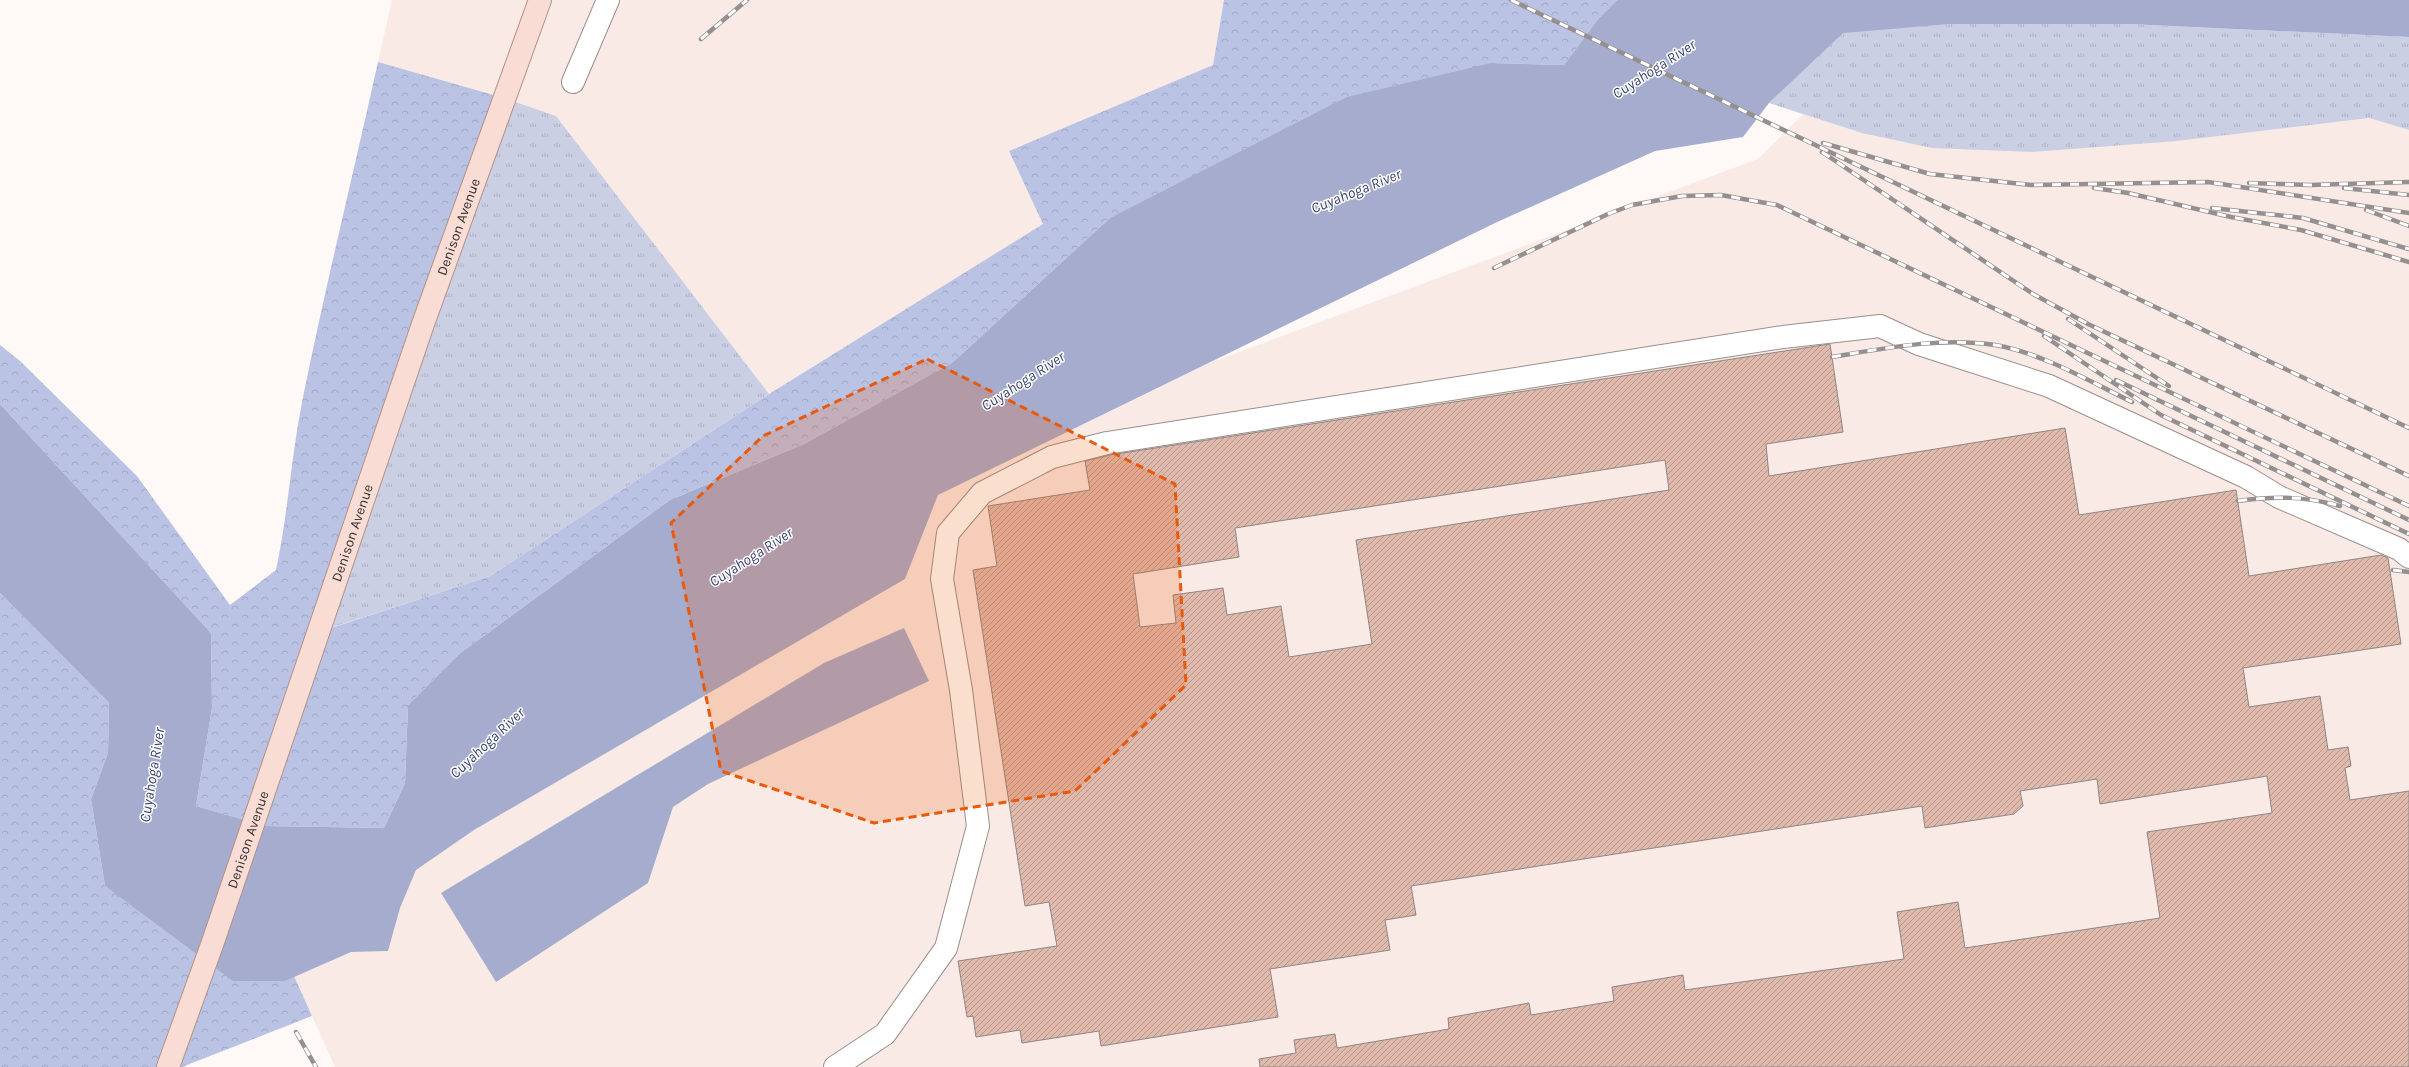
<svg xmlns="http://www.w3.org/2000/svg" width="2409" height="1067" font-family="Karla,sans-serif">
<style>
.built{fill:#f9eae5}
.grass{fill:url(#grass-tufts)}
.forest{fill:url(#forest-crowns)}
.water{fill:#a5acce}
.building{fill:url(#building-hatch);stroke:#8f8683;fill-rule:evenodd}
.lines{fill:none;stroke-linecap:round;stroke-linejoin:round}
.minor-casing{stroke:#998f8d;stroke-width:24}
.major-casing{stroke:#b29188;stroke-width:24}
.minor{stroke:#fff;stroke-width:22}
.major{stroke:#f9dcd4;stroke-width:22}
.rail-casing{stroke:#95908f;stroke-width:4.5}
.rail{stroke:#fff;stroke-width:3;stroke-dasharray:9;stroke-linecap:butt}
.marked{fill:#e8590c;fill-opacity:0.2;stroke:#e8590c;stroke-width:3;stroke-dasharray:8 5;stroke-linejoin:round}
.labels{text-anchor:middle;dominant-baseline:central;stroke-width:3;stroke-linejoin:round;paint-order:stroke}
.street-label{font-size:14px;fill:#353130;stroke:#fff}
.water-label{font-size:15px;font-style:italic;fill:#3b4371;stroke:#fff}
</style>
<defs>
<pattern id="grass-tufts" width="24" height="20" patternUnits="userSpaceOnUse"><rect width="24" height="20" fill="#cacfe4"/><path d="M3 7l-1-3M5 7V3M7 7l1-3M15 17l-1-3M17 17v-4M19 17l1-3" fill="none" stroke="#aeb2c4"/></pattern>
<pattern id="forest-crowns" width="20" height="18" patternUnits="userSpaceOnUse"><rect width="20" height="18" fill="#bbc3e5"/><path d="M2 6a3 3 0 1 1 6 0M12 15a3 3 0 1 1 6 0" fill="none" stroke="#a1a8c5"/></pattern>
<pattern id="building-hatch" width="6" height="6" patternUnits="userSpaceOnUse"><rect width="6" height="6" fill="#e0b9ad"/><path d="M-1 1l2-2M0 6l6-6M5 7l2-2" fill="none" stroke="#b6978d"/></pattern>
</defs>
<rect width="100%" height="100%" fill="#fef8f6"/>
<g class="built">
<polygon points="392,0 1224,0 1213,65 1009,151 1044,224 769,394 556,116 378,62"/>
<polygon points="1804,113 1862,133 2177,141 2369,118 2409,130 2409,1067 335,1067 294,976 351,952 388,951 400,908 416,870 474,830 905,579 938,495 1207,364 1758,159"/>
</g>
<g class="grass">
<polygon points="1951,24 2128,24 2409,37 2409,130 2369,118 2177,141 2032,152 1932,148 1862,133 1769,103 1843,32"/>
<polygon points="504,98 556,116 769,394 490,576 318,632"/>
</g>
<g class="forest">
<path d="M1224 0H1617L1598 19 1564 65 1491 63 1110 218 952 363 804 444 670 500 459 654 408 705 405 783 384 828 266 826 196 806 212 708 211 633 0 404V345L20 361 137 476 230 605 276 570C288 514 291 458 302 402 325 288 353 175 378 62L504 98 319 632 490 576 769 394 1043 224 1009 151 1213 65Z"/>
<polygon points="0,593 109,703 108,753 91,799 105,886 160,925 285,981 294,976 312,1016 182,1067 0,1067"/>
</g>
<g class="water">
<polygon points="1617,0 2409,0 2409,37 2128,24 1951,24 1843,33 1769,103 1743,137 1655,151 1495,223 938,495 905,579 474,830 416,870 400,908 388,951 351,952 285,981 233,981 105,886 91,799 108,753 109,703 0,593 0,404 211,633 212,708 196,806 266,826 384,828 405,783 408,705 459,654 670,500 804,444 952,363 1110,218 1347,97 1491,63 1564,65 1598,19"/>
<polygon points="904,628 929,681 708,784 673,807 648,883 496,982 441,893 824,663"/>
</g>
<path class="building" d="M1830 344 1843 432 1766 444 1769 476 2065 428 2079 515 2236 490 2249 576 2381 555 2388 558 2401 644 2243 668 2249 707 2320 696 2328 750 2348 747 2351 766 2345 768 2350 800 2409 791V1067H1260L1259 1059 1296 1053 1294 1040 1335 1034 1337 1048 1449 1029 1448 1018 1529 1003 1531 1015 1614 1001 1612 987 1683 975 1685 990 1904 959 1897 912 1958 902 1965 948 2160 918 2147 832 2272 813 2267 776 2100 804 2097 779 2020 791 2023 806 2014 814 1925 828 1922 806 1411 886 1416 915 1385 920 1390 950 1270 969 1278 1017 1101 1046 1099 1031 1022 1043 1020 1030 976 1037 973 1016 967 1017 958 961 1057 946 1049 902 1025 906 973 570 997 566 988 506 1090 490 1085 461 1110 455ZM1665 460 1669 490 1356 540 1372 644 1289 657 1281 606 1227 615 1223 588 1173 595 1176 623 1140 627 1133 574 1239 557 1235 528Z"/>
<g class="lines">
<g class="minor-casing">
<g id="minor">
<polyline points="573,82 608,0"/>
<polyline points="835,1067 885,1034 946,948 978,826 961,690 942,579 948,533 982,493 1052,457 1107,443 1783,337 1880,326 1919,344 2049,386 2246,477 2279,497 2399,549 2409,557"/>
</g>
</g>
<g class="major-casing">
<g id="major">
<path id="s1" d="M168 1067 214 939 423 324 540 0"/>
</g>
</g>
<use href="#minor" class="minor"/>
<use href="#major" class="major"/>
<g class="rail-casing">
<g id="rail">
<polyline points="1511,0 2409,428"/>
<polyline points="701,39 747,0"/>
<polyline points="1823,143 1930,174 2031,185 2208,182 2409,213"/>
<polyline points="1822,152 2033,294 2088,324 2409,476"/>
<polyline points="2249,183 2310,185 2409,182"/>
<polyline points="2094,188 2128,193 2231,217 2301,230 2409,262"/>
<polyline points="2344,188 2409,195"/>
<polyline points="2212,208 2303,218 2409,249"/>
<polyline points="2366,210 2409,226"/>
<polyline points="1494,268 1608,214 1632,205 1682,196 1721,195 1777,205 2409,506"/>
<polyline points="2068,319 2169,386"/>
<polyline points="2044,336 2161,415 2409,534"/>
<path d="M1832 357C1886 348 1940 337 1995 345 2042 353 2089 381 2132 402"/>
<polyline points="2116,380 2409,520"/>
<path d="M2238 501C2274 496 2305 496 2340 506"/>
<polyline points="2393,570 2409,572"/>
<polyline points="296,1032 316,1067"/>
</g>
</g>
<use href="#rail" class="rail"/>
</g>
<path class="marked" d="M927 359 1175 484 1186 685 1075 791 874 823 721 771 671 523 763 436Z"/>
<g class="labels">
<g class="street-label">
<text stroke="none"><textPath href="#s1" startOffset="889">Denison Avenue</textPath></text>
<text stroke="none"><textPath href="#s1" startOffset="565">Denison Avenue</textPath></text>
<text stroke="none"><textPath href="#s1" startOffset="241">Denison Avenue</textPath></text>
</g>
<g class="water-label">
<text transform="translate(1654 69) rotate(-33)">Cuyahoga River</text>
<text transform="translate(1356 191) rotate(-22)">Cuyahoga River</text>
<text transform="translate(1023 381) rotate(-33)">Cuyahoga River</text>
<text transform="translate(751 557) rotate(-33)">Cuyahoga River</text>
<text transform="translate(487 743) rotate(-43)">Cuyahoga River</text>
<text transform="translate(152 775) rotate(-81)">Cuyahoga River</text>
</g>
</g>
</svg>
